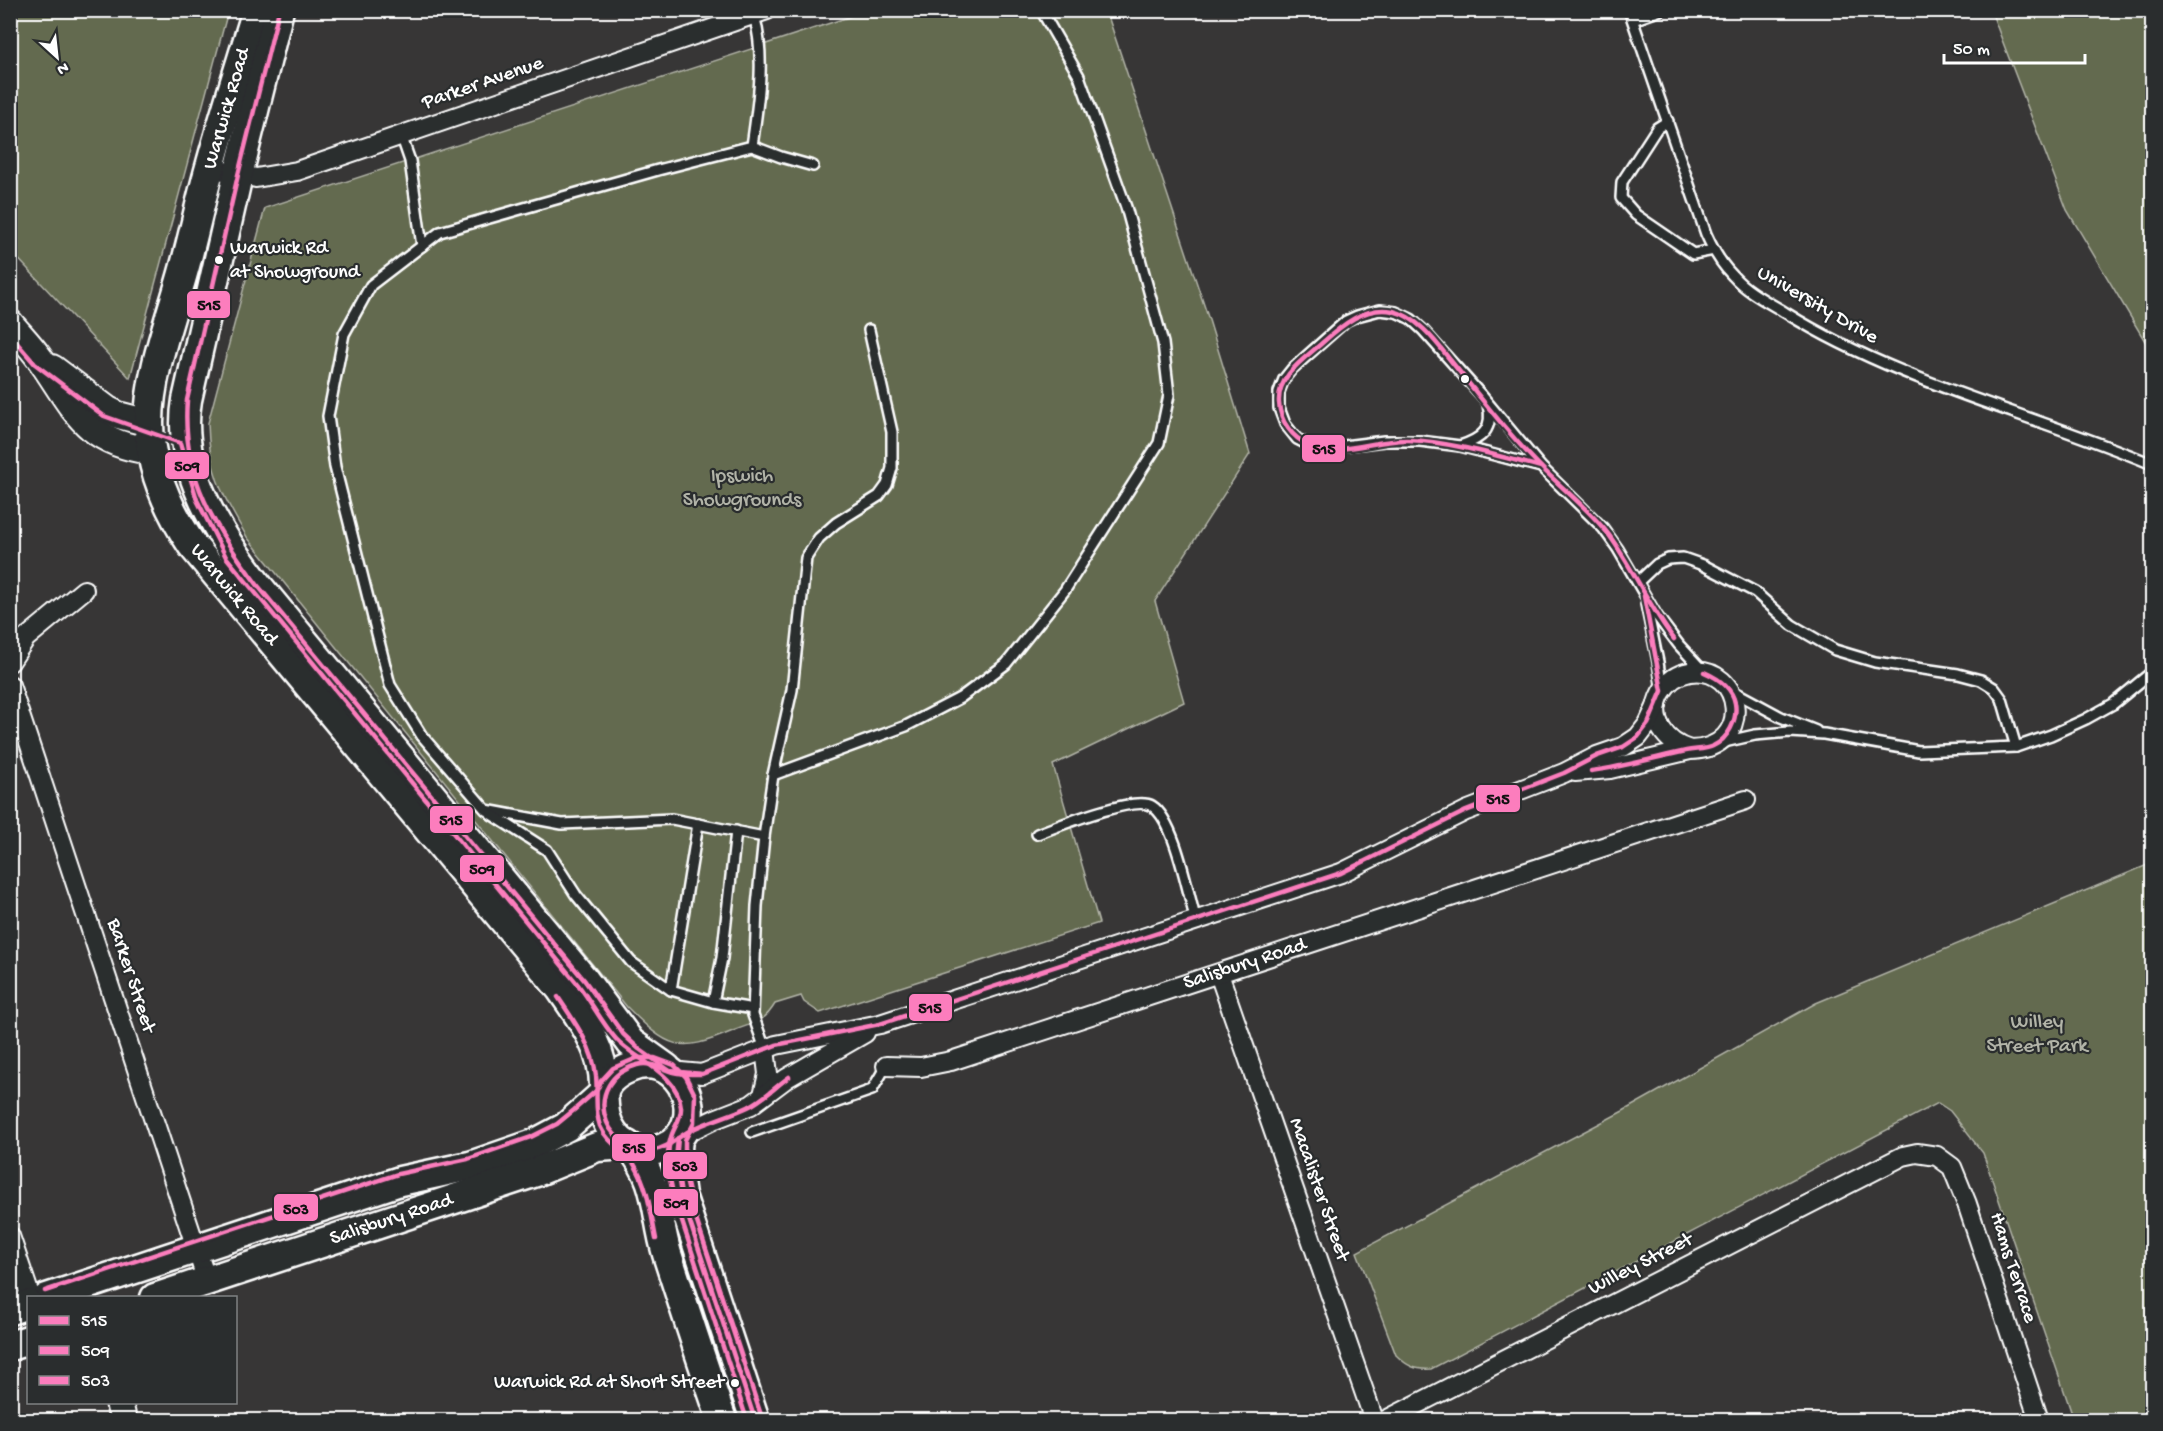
<svg xmlns="http://www.w3.org/2000/svg" width="2163" height="1431" font-family="'Gochi Hand',sans-serif">
<style>
.green{fill:#646a50;stroke:#b2b4a8;stroke-width:1.5}
.lines{fill:none;stroke-linecap:round;stroke-linejoin:round}
.service-casing{stroke:#fff;stroke-width:14}
.minor-casing{stroke:#fff;stroke-width:22}
.secondary-casing{stroke:#fff;stroke-width:30}
.primary-casing{stroke:#fff;stroke-width:33}
.service{stroke:#2a2d2e;stroke-width:9}
.minor{stroke:#2a2d2e;stroke-width:18}
.secondary{stroke:#2a2d2e;stroke-width:26}
.primary{stroke:#2a2d2e;stroke-width:28}
.bus-1-casing{stroke:#2a2d2e;stroke-width:9}
.bus-2-casing{stroke:#2a2d2e;stroke-width:9}
.bus-3-casing{stroke:#2a2d2e;stroke-width:9}
.bus-1{stroke:#fc7dbd;stroke-width:4.5}
.bus-2{stroke:#fc7dbd;stroke-width:4.5}
.bus-3{stroke:#fc7dbd;stroke-width:4.5}
.bus-dot{fill:#fff;stroke:#2a2d2e;stroke-width:2}
.labels{text-anchor:middle;dominant-baseline:central;stroke-width:4.5;stroke-linejoin:round;paint-order:stroke}
.bus-label{font-size:20px;fill:#fff;stroke:#2a2d2e;text-anchor:start}
.street-label{font-size:21px;fill:#fff;stroke:#2a2d2e}
.park-label{font-size:21px;fill:#b2b4a8;stroke:#2a2d2e}
.line-badge{stroke:#2a2d2e;stroke-width:2}
.pale-badge-label{font-size:16px;text-anchor:middle;font-weight:bold;fill:#111}
</style>
<rect width="100%" height="100%" fill="#373636"/>
<filter id="ink" filterUnits="userSpaceOnUse"><feTurbulence type="fractalNoise" baseFrequency=".0167" numOctaves="2"/><feDisplacementMap in="SourceGraphic" scale="12" xChannelSelector="R" yChannelSelector="G"/><feConvolveMatrix kernelMatrix="1 2 1 2 8 2 1 2 1" color-interpolation-filters="sRGB"/></filter>
<g filter="url(#ink)">
<g class="green">
<polygon points="11,10 228,11 130,378 11,251"/>
<path d="M1106 10 1209 320 1250 454 1155 601 1184 702 1053 765 1099 923 820 1013 804 1002 801 996 775 1004C763 1024 754 1022 733 1031 678 1054 669 1049 627 1007L247 537C222 494 209 474 208 423L265 208 867 11Z"/>
<polygon points="1991,11 2152,11 2152,353 2067,210"/>
<path d="M2152 863V1420H2074L1983 1153 1950 1111 1938 1103 1431 1369C1415 1370 1407 1366 1396 1355L1357 1252 1623 1111 1816 1003Z"/>
</g>
<g class="lines">
<g class="service-casing">
<g id="service">
<path d="M1629 10 1706 234C1713 250 1721 264 1733 276 1747 292 1768 302 1786 313 1899 383 2030 413 2152 464"/>
<path d="M754 15C766 58 758 103 752 146L781 157 813 166"/>
<polyline points="1633,20 1661,10"/>
<polyline points="1668,121 1657,128 1622,182 1621,198 1636,215 1693,254 1714,250"/>
<polyline points="401,135 410,161 422,246"/>
<polyline points="752,146 658,170 440,232 371,285 344,334 328,416 335,467 390,685 422,736 486,810 562,824 672,819 764,837"/>
<path d="M1460 446C1482 439 1494 429 1488 405"/>
<polyline points="1541,467 1460,446 1420,441 1384,441 1328,448 1311,446 1297,439 1285,424 1279,408 1279,392 1284,379 1292,369 1346,321 1357,316 1380,310 1396,312 1411,319 1423,330 1482,396 1541,467 1603,528 1618,549 1657,616 1679,645 1704,672"/>
<polyline points="1638,582 1657,564 1668,559 1683,558 1703,565 1755,592 1792,625 1835,650 1875,662 1958,674 1981,680 1994,688 2002,699 2016,747"/>
<polyline points="1646,604 1658,662 1662,691"/>
<polyline points="1731,690 1781,717 1816,731"/>
<polyline points="1724,742 1755,735 1790,732 1824,734 1919,751 2016,747 2051,735 2086,719 2113,704 2152,672"/>
<polyline points="773,775 906,726 960,698 1006,664 1065,590 1159,443 1169,395 1163,343 1126,207 1079,76 1041,10"/>
<polyline points="491,814 547,850 576,895 631,962 671,990"/>
<polyline points="698,824 671,990 713,1002 722,958 736,831"/>
<path d="M1037 834C1058 826 1135 795 1152 806 1175 820 1188 894 1196 921"/>
<polyline points="713,1002 753,1009"/>
<polyline points="765,1049 753,1015 757,906 764,837 773,775 792,690 806,558 819,538 836,523 879,496 887,485 892,468 892,432 869,330"/>
<polyline points="752,1132 872,1090 886,1066"/>
</g>
</g>
<g class="minor-casing">
<g id="minor">
<polyline points="210,168 256,178 297,171 767,10"/>
<polyline points="10,662 26,638 84,590"/>
<polyline points="10,685 207,1281"/>
<path d="M1575 772 1610 769 1690 750C1756 749 1743 664 1690 672 1677 674 1667 682 1661 693 1647 719 1666 743 1690 750"/>
<polyline points="1219,974 1374,1420"/>
<path id="s1" d="M886 1066 921 1067 951 1061 1746 800"/>
<polyline points="670,1071 702,1074 776,1045 880,1024 1341,873 1466,811 1564,773 1597,756 1623,747 1638,737 1648,724 1657,705"/>
<polyline points="763,1095 768,1074 765,1049"/>
<polyline points="680,1136 715,1119 751,1105 787,1078 865,1033"/>
<polyline points="10,1236 31,1298"/>
<polyline points="1386,1420 1903,1156 1917,1153 1937,1156 1952,1167 1967,1204 2039,1420"/>
</g>
</g>
<g class="secondary-casing">
<g id="secondary">
<path d="M10 323C20 335 31 346 40 359 74 407 84 443 151 451"/>
<polyline points="52,368 108,410 118,415 149,423"/>
<polyline points="119,1402 123,1420"/>
</g>
</g>
<g class="primary-casing">
<g id="primary">
<path id="s2" d="M257 10C241 63 224 115 210 167 200 202 193 238 183 273 170 320 149 374 149 423 149 468 168 509 192 545L560 988C582 1019 606 1051 604 1091"/>
<path d="M279 10 238 175 187 400C175 469 219 535 259 587L585 981 631 1043 666 1068"/>
<path d="M638 1065C692 1056 710 1138 656 1150 628 1156 606 1133 604 1106 604 1100 602 1093 605 1088 611 1075 625 1069 638 1065Z"/>
<polyline points="678,1138 676,1160 681,1195 755,1420"/>
<path d="M630 1147C660 1180 655 1214 667 1254 685 1310 703 1365 722 1420"/>
<polyline points="47,1298 400,1181 470,1166 534,1144 566,1127 603,1094"/>
<path id="s3" d="M155 1298 536 1172 597 1147 627 1145"/>
<polyline points="10,1310 28,1304"/>
<polyline points="10,1346 28,1340"/>
</g>
</g>
<use href="#service" class="service"/>
<use href="#minor" class="minor"/>
<use href="#secondary" class="secondary"/>
<use href="#primary" class="primary"/>
<g class="bus-1-casing">
<g id="bus-1">
<path d="M279 10 238 175 187 400C181 477 215 528 259 587L585 981 623 1034 639 1049 670 1071 702 1074 776 1045 880 1024 1341 873 1466 811 1564 773 1597 756 1623 747 1638 737 1648 724 1662 691 1644 596"/>
<path d="M1541 467C1497 456 1453 442 1408 440 1376 439 1340 457 1309 445 1292 438 1280 421 1279 403 1277 376 1304 359 1322 343 1341 326 1365 305 1393 311 1418 317 1436 342 1451 361 1480 397 1509 435 1542 468 1564 490 1590 510 1609 535 1633 568 1649 607 1674 639"/>
<path d="M1591 771C1623 767 1654 758 1686 751 1695 749 1705 750 1713 746 1728 739 1738 720 1735 703 1732 687 1718 678 1704 672"/>
<path d="M700 1074C691 1074 681 1074 673 1072 661 1069 650 1061 637 1065 582 1080 600 1153 653 1150 667 1149 678 1137 689 1131 708 1121 729 1116 748 1107 764 1099 775 1087 789 1077"/>
<polyline points="678,1138 676,1160 681,1195 755,1420"/>
</g>
</g>
<g class="bus-2-casing">
<g id="bus-2">
<path d="M10 335 35 364 104 416 180 443 197 500 226 557 579 986C592 1003 602 1023 616 1039 636 1061 678 1073 681 1107 682 1118 674 1127 671 1137 665 1157 669 1177 674 1197L747 1420"/>
<path d="M558 997C574 1021 593 1046 596 1076 598 1092 594 1110 600 1126 607 1143 624 1150 634 1164 648 1186 651 1214 656 1239"/>
</g>
</g>
<g class="bus-3-casing">
<polyline id="bus-3" points="45,1291 398,1174 468,1159 531,1137 557,1124 574,1110 597,1090 601,1081 613,1068 637,1058 655,1058 674,1065 686,1077 695,1095 694,1123 685,1140 685,1175 693,1210 762,1418"/>
</g>
<use href="#bus-1" class="bus-1"/>
<use href="#bus-2" class="bus-2"/>
<use href="#bus-3" class="bus-3"/>
</g>
</g>
<g class="bus-dot">
<circle cx="219" cy="260" r="5"/>
<circle cx="1465" cy="379" r="5"/>
<circle cx="735" cy="1383" r="5"/>
</g>
<g class="labels">
<g class="bus-label">
<text x="230" y="249">Warwick Rd<tspan x="230" dy="24">at Showground</tspan></text>
<text x="724" y="1383" text-anchor="end">Warwick Rd at Short Street</text>
</g>
<g class="street-label">
<text transform="translate(483 84) rotate(-19)">Parker Avenue</text>
<text transform="translate(228 109) rotate(-74)">Warwick Road</text>
<text transform="translate(1817 306) rotate(30)">University Drive</text>
<text stroke="none"><textPath href="#s2" startOffset="624">Warwick Road</textPath></text>
<text stroke="none"><textPath href="#s1" startOffset="375">Salisbury Road</textPath></text>
<text transform="translate(130 976) rotate(72)">Barker Street</text>
<text transform="translate(1318 1190) rotate(71)">Macalister Street</text>
<text stroke="none"><textPath href="#s3" startOffset="249">Salisbury Road</textPath></text>
<text transform="translate(1641 1265) rotate(-27)">Willey Street</text>
<text transform="translate(2012 1268) rotate(72)">Hams Terrace</text>
</g>
<g class="park-label">
<text x="742" y="477">Ipswich<tspan x="742" dy="24">Showgrounds</tspan></text>
<text x="2037" y="1023">Willey<tspan x="2037" dy="24">Street Park</tspan></text>
</g>
</g>
<g class="line-badge">
<rect x="186" y="290" width="45" height="29" rx="6" fill="#fc7dbd"/>
<rect x="1301" y="434" width="45" height="29" rx="6" fill="#fc7dbd"/>
<rect x="164" y="451" width="46" height="29" rx="6" fill="#fc7dbd"/>
<rect x="1475" y="784" width="46" height="29" rx="6" fill="#fc7dbd"/>
<rect x="429" y="805" width="45" height="29" rx="6" fill="#fc7dbd"/>
<rect x="459" y="854" width="46" height="29" rx="6" fill="#fc7dbd"/>
<rect x="908" y="993" width="45" height="29" rx="6" fill="#fc7dbd"/>
<rect x="611" y="1133" width="45" height="29" rx="6" fill="#fc7dbd"/>
<rect x="662" y="1151" width="46" height="29" rx="6" fill="#fc7dbd"/>
<rect x="653" y="1188" width="46" height="29" rx="6" fill="#fc7dbd"/>
<rect x="273" y="1193" width="46" height="29" rx="6" fill="#fc7dbd"/>
</g>
<g class="pale-badge-label">
<text x="209" y="310">515</text>
<text x="1324" y="454">515</text>
<text x="187" y="471">509</text>
<text x="1498" y="804">515</text>
<text x="451" y="825">515</text>
<text x="482" y="874">509</text>
<text x="930" y="1013">515</text>
<text x="634" y="1153">515</text>
<text x="685" y="1171">503</text>
<text x="676" y="1208">509</text>
<text x="296" y="1214">503</text>
</g>
<rect width="2163" height="1431" fill="none" stroke="#2a2d2e" stroke-width="36"/>
<rect x="18" y="18" width="2127" height="1395" fill="none" stroke="#fff" stroke-width="2" filter="url(#ink)"/>
<rect x="27" y="1296" width="210" height="108" fill="#2a2d2e" stroke="#7f8182" stroke-width="1.5"/>
<rect x="39" y="1316" width="30" height="9" fill="#fc7dbd" stroke="#7f8182" stroke-width="1.5"/>
<text x="81" y="1326" font-size="18" fill="#ffffff">515</text>
<rect x="39" y="1346" width="30" height="9" fill="#fc7dbd" stroke="#7f8182" stroke-width="1.5"/>
<text x="81" y="1356" font-size="18" fill="#ffffff">509</text>
<rect x="39" y="1376" width="30" height="9" fill="#fc7dbd" stroke="#7f8182" stroke-width="1.5"/>
<text x="81" y="1386" font-size="18" fill="#ffffff">503</text>
<g transform="translate(57 57) rotate(153)" stroke="#2a2d2e" stroke-width="4.5" paint-order="stroke">
<path d="M0-4.5L10 22L0 15L-10 22Z" fill="#ffffff"/>
<text y="-9" font-size="16" font-weight="bold" text-anchor="middle" fill="#ffffff">N</text>
</g>
<path d="M1944 54v9h141v-9" fill="none" stroke="#ffffff" stroke-width="3"/>
<text x="1953" y="54" font-size="18" fill="#ffffff" stroke="#2a2d2e" stroke-width="4.5" paint-order="stroke">50 m</text>
</svg>
